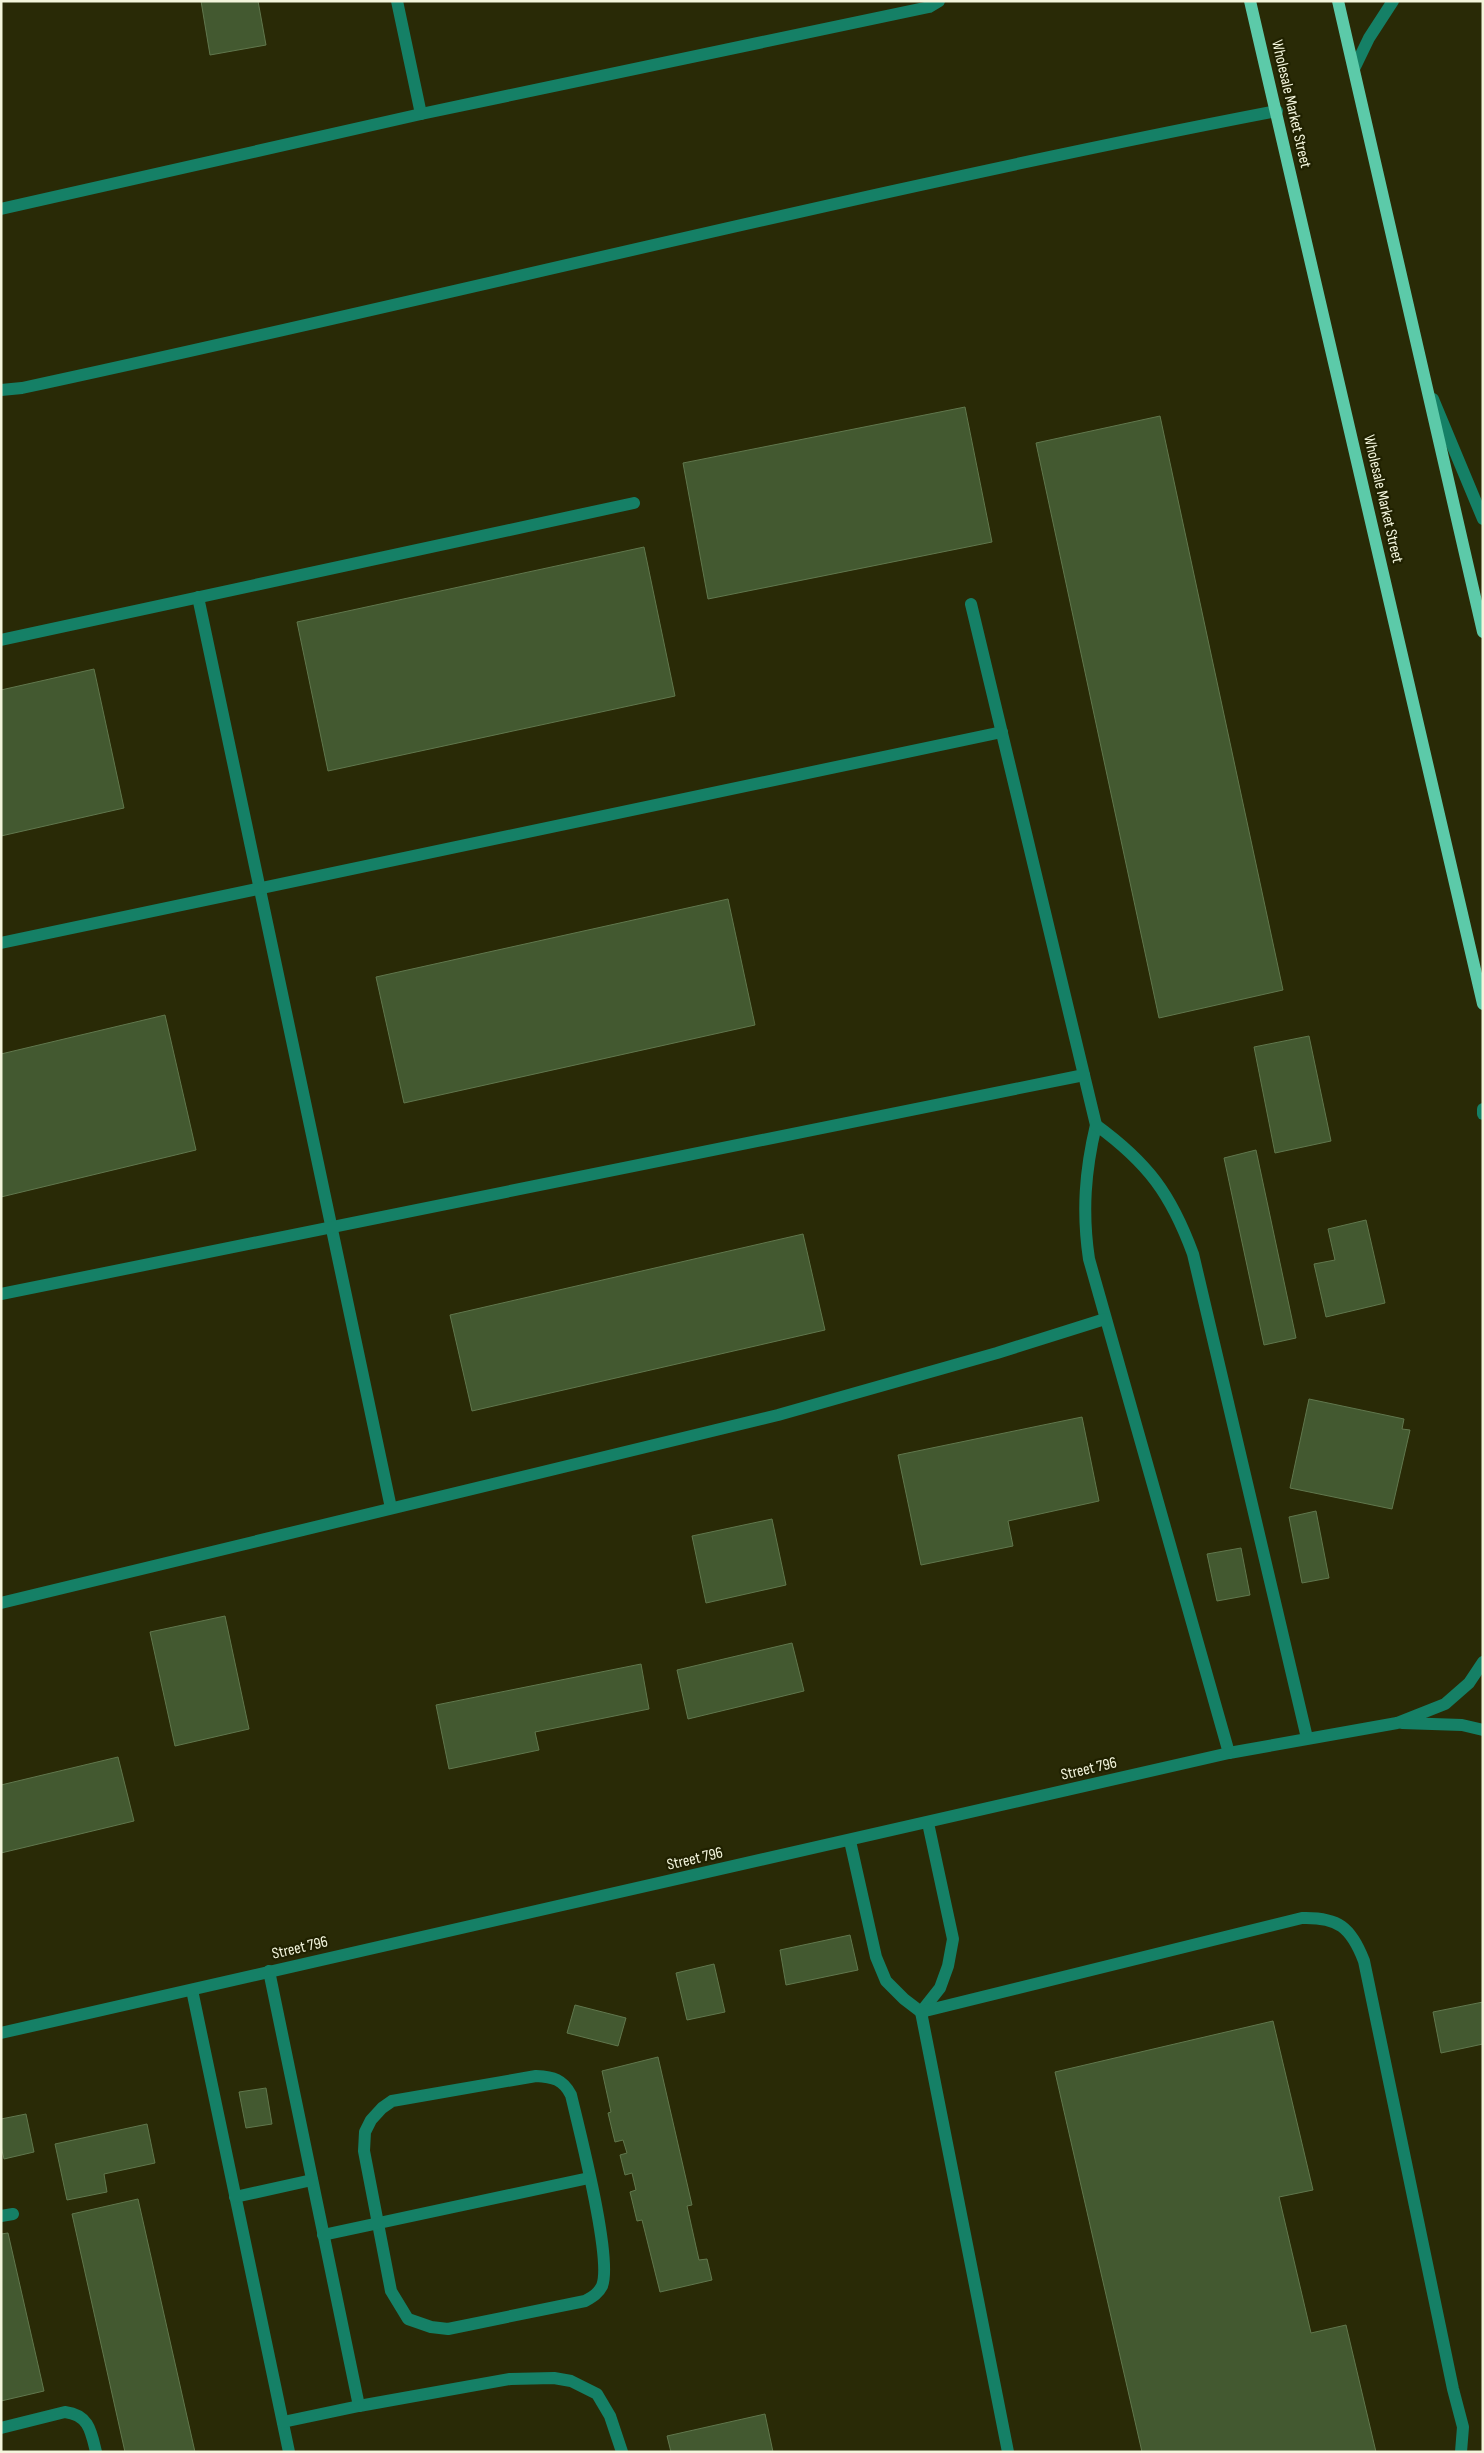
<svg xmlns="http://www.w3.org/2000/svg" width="1484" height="2453" font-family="'Sofia Sans Condensed',sans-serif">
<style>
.building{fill:#435930;stroke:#60774d}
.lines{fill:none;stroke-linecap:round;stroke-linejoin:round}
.minor{stroke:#158066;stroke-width:12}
.major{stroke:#5ccaa9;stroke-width:12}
.labels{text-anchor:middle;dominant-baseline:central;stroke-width:4.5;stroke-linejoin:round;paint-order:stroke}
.street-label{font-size:16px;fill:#f3f5dc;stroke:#202100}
</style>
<rect width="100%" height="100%" fill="#292a06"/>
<g class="building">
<polygon points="201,1 258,1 266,45 210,55"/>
<polygon points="965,407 992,542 708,599 683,463"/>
<polygon points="1160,416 1283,990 1159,1018 1036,443"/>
<polygon points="644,547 675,696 328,771 297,622"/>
<polygon points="94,669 124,808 1,836 1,690"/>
<polygon points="728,899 755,1025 404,1103 376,977"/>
<polygon points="165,1015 196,1150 1,1197 1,1054"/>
<polygon points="1309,1036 1331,1141 1275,1153 1254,1047"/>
<polygon points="1256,1150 1296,1338 1264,1345 1224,1158"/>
<polygon points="1366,1220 1385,1303 1326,1317 1314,1264 1335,1260 1328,1229"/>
<polygon points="803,1234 825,1330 472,1411 450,1315"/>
<polygon points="1309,1399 1404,1419 1402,1429 1410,1430 1392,1509 1290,1488"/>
<polygon points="1082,1417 1099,1501 1008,1521 1013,1546 921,1565 898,1455"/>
<polygon points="1316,1511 1329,1578 1302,1583 1289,1517"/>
<polygon points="772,1519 786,1585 706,1603 692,1536"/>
<polygon points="1241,1548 1250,1595 1217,1601 1207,1554"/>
<polygon points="225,1616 249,1729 175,1746 150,1632"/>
<polygon points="792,1643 804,1691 688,1719 677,1670"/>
<polygon points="641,1664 649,1709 535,1732 539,1750 449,1769 436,1705"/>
<polygon points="118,1757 134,1821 1,1853 1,1785"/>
<polygon points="850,1935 858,1970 786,1985 780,1950"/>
<polygon points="714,1964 725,2012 687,2020 676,1973"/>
<polygon points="1483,2002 1483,2044 1441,2053 1433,2012"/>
<polygon points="575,2005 626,2018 618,2046 567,2033"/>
<polygon points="1273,2021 1313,2190 1279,2197 1311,2333 1346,2325 1376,2452 1142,2452 1055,2072"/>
<polygon points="658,2057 692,2205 687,2206 699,2260 707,2259 712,2280 660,2292 642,2220 637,2221 630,2192 636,2190 632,2173 625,2175 620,2155 627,2153 623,2140 615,2142 608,2113 611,2112 602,2071"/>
<polygon points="266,2088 272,2124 246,2128 239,2092"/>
<polygon points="26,2114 34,2152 4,2159 1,2146 1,2119"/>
<polygon points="147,2124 155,2163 104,2174 107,2192 67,2200 55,2144"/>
<polygon points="138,2199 195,2452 125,2452 72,2214"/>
<polygon points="8,2233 44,2391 1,2401 1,2234"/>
<polygon points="765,2414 773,2452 671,2452 667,2436"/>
</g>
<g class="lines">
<g class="minor">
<polyline points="397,1 421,114"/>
<polyline points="1354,69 1369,38 1393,1"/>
<polyline points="1,209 421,114 929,7 939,1"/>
<path d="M1 390 22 388C441 298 856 192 1277 111"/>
<polyline points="1433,399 1483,519"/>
<polyline points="198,597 391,1508"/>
<path d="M971 604 1096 1125C1085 1171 1082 1212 1089 1259L1229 1753"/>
<polyline points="1,640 634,503"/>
<polyline points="1,943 1002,732"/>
<polyline points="1483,1109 1483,1114"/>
<path d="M1096 1125C1148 1163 1171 1194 1193 1254L1307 1738"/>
<polyline points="1,1294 1084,1075"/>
<polyline points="1,1603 778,1415 997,1353 1105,1319"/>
<polyline points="1402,1723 1462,1725 1483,1730"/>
<polyline points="850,1841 876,1957 886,1981 904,1999 921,2012 940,1988 948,1966 953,1939 928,1823"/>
<polyline points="269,1971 359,2406"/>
<polyline points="192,1990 289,2452"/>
<polyline points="1,2033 1229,1753 1397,1723 1445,1704 1469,1683 1483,1662"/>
<path d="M536 2076C553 2077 563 2079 571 2095 579 2129 613 2259 602 2286 598 2294 592 2297 585 2301L448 2329 431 2327 408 2319 391 2291 364 2151 365 2132 371 2120 382 2108 392 2101Z"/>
<polyline points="235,2197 312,2180"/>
<polyline points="1,2216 13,2214"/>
<polyline points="323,2235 589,2178"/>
<polyline points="283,2422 359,2406 510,2379 554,2378 571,2381 597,2394 610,2416 622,2452"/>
<path d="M1 2428 65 2412C89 2415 91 2431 96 2452"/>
<path d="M1008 2452 921 2012 1302 1918C1338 1917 1351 1927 1364 1961L1453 2389 1463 2427 1461 2452"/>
</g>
<g class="major">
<polyline points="1250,1 1483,1004"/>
<polyline points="1338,1 1483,632"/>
</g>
</g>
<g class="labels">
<g class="street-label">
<text transform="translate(1291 104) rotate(77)">Wholesale Market Street</text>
<text transform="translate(1383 499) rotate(77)">Wholesale Market Street</text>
<text transform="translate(1089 1769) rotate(-13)">Street 796</text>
<text transform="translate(695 1859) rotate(-13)">Street 796</text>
<text transform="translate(300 1948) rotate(-13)">Street 796</text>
</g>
</g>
<rect width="1484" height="2453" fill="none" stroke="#f3f5dc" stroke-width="5"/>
</svg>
